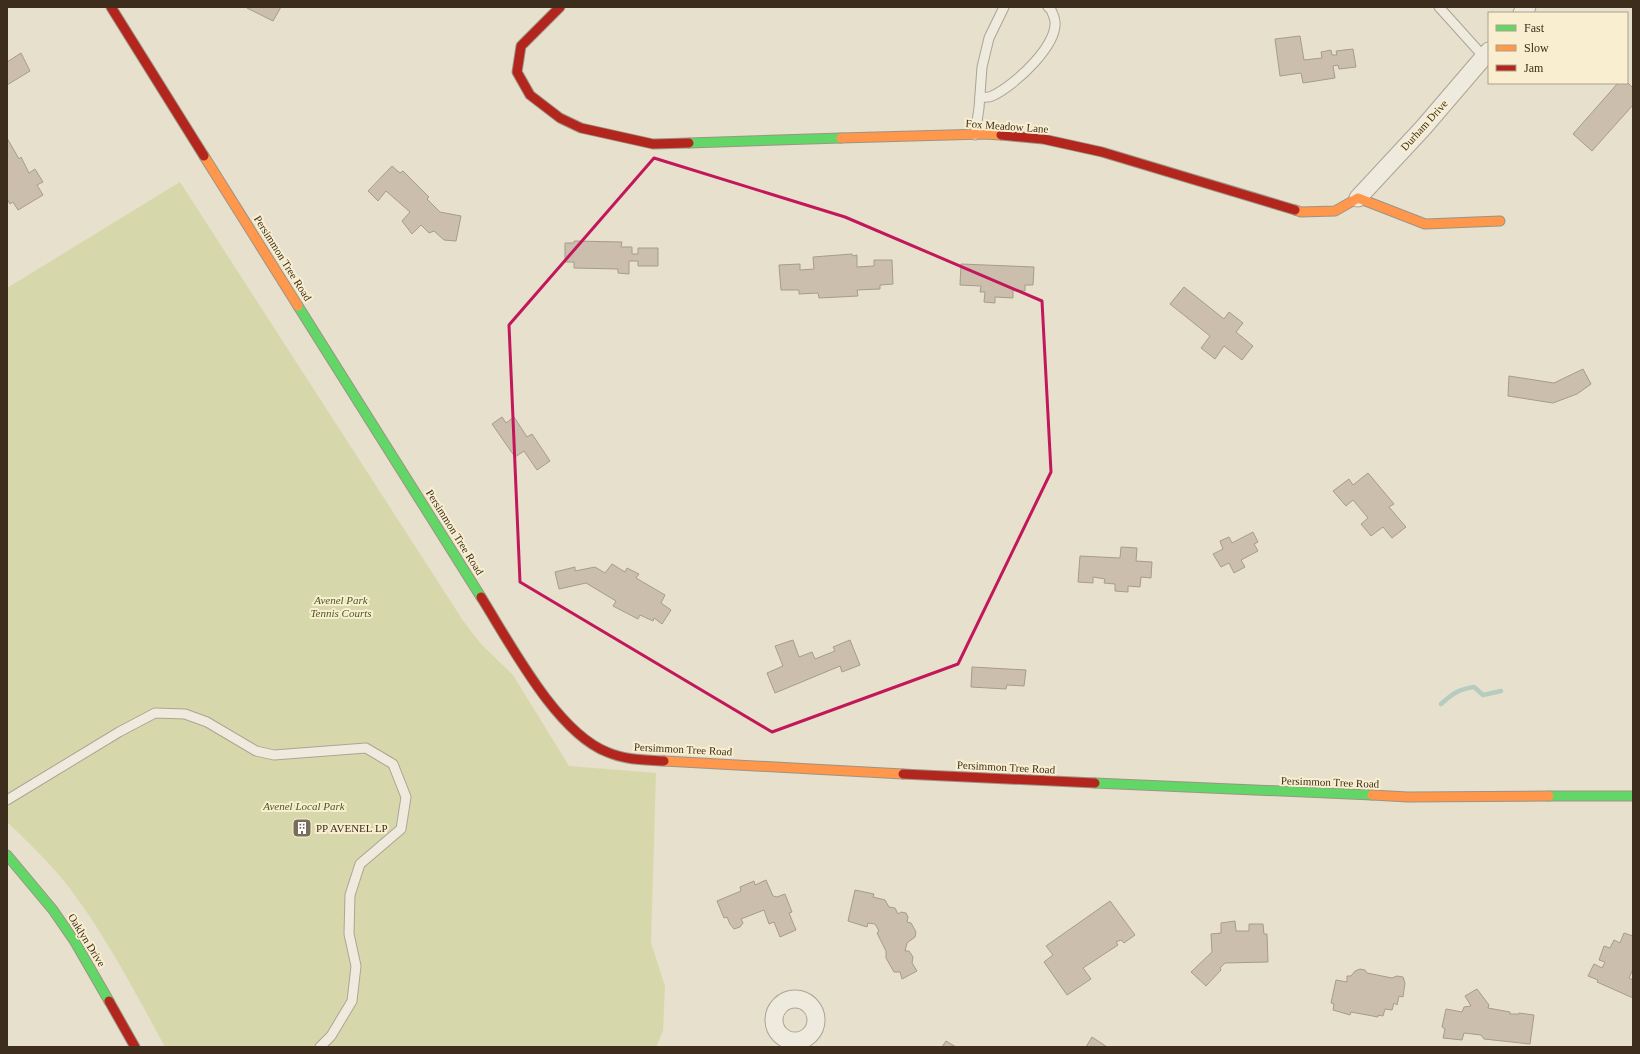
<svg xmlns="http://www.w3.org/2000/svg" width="1640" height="1054" font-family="'Times New Roman',serif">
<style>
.green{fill:#d6d8ac}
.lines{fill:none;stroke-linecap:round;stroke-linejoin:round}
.stream{stroke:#b7ccc1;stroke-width:4.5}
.building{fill:#cbbeac;stroke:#a79b8b}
.lane-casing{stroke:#aca495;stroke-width:11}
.street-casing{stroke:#aca495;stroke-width:19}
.fast-casing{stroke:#9c9485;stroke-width:11}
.slow-casing{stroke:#9c9485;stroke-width:11}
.jam-casing{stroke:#9c9485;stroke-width:11}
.lane{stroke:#eeeade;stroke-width:9}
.street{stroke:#eeeade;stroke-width:17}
.fast{stroke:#63d668;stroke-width:9}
.slow{stroke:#ff974d;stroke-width:9}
.jam{stroke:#b3261e;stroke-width:9}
.marked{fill:none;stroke:#c2185b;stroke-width:3;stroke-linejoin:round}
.labels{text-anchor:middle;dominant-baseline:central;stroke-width:4;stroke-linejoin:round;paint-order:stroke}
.street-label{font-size:11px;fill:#3c2d1c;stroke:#f9efd0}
.park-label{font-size:11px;font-style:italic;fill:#495b20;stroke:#f9efd0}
.poi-label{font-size:11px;fill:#3c2d1c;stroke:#f9efd0;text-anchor:start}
</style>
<rect width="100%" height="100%" fill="#e7e0cc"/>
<path class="green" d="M180 182 464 622 481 644 513 675 569 766 656 773 651 943 665 986 663 1031 656 1047H165C135 992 106 936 68 886 50 863 28 842 7 822V288Z"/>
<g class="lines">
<path class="stream" d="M1441 704C1452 694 1459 689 1474 687L1483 695 1501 691"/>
</g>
<g class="building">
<polygon points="248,7 281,7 273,21 247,8"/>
<polygon points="1300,36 1304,60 1322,58 1321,52 1331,50 1332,55 1337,55 1336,51 1353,49 1356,67 1339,69 1338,65 1333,66 1335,78 1303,83 1301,73 1280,76 1275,39"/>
<polygon points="21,53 30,71 7,85 7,62"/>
<polygon points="1627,82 1633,88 1633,105 1592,151 1573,134 1618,83"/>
<polygon points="7,138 19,159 21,157 29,173 35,169 43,182 37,185 43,195 18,210 13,202 10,204 7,199"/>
<polygon points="392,166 400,173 403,171 429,197 427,199 440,212 461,216 456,241 444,240 434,231 429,233 421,225 412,234 402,221 410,212 386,191 378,201 368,191"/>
<polygon points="574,241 622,242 621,247 632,247 632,254 638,254 638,248 658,248 658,266 638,266 638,261 629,261 629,274 618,273 618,269 574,268 574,262 565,262 565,243 574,243"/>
<polygon points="852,254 853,256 857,255 857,267 874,266 874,260 892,260 893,284 880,285 880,289 857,290 858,296 819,298 818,293 799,294 799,290 781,290 779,265 800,264 800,270 814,269 813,257"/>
<polygon points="961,264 1034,267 1033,285 1025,285 1025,291 1013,290 1013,298 995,297 995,303 984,302 985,292 980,292 981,286 960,285"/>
<polygon points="1184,287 1224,319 1229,312 1243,323 1236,332 1253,346 1242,360 1224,346 1215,359 1201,348 1210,336 1170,304"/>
<polygon points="1583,369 1591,384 1577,394 1553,403 1508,396 1509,376 1554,383"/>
<polygon points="502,417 506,423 514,417 527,437 532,434 550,461 537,470 524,451 515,457 492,424"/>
<polygon points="1368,473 1394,504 1389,507 1406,527 1392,538 1383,527 1371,536 1361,524 1368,518 1353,500 1346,506 1333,491 1349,479 1353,485"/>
<polygon points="1253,532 1258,542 1254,544 1258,551 1241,560 1245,567 1234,573 1229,563 1221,567 1213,554 1223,549 1220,541 1229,537 1232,543"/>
<polygon points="1121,547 1137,548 1136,561 1152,562 1151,578 1141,577 1140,587 1128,586 1128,592 1115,591 1115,584 1104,583 1105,579 1093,577 1093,583 1078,582 1080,556 1120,558"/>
<polygon points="612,564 625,572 627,568 639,574 636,578 665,595 661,603 671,610 662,624 654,618 653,621 640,615 638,619 613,606 616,601 586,583 559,589 555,572 575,567 575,571 595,567 605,573"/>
<polygon points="793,640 799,657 812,652 815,659 835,651 833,647 850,640 860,665 842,672 840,666 775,693 767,673 783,666 775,646"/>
<polygon points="972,667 1026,670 1024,686 1007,685 1006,689 971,687"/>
<circle cx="302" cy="828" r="5"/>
<polygon points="766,880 773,896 777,897 785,894 792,912 789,913 796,930 780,937 774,922 769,924 764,910 741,919 743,923 740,927 734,929 730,924 727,917 724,918 717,901 741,891 740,887 754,881 755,885"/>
<polygon points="855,890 874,894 873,897 885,900 889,907 895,908 898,914 901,912 906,913 908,917 907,922 911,923 916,932 915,937 907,943 905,951 909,951 913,957 912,963 917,971 902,979 900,972 894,972 886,958 886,951 877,933 879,931 875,924 868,923 867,927 848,921"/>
<polygon points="1110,901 1135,935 1124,943 1121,940 1116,942 1118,945 1083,968 1091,979 1067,995 1044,962 1053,955 1046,946"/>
<polygon points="1235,921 1236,931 1249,931 1249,924 1263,924 1264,934 1267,934 1268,962 1225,963 1220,968 1221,970 1206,986 1191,972 1212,952 1211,934 1221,933 1221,923"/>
<polygon points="1624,933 1633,936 1633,969 1629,978 1633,980 1633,998 1597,982 1598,980 1588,976 1594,964 1602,968 1605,962 1599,960 1604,946 1610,948 1614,940 1620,943"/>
<polygon points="1360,969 1365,970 1367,973 1392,978 1397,976 1403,977 1405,983 1403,997 1399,996 1397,1005 1394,1003 1392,1010 1385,1009 1383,1016 1378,1015 1378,1017 1351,1012 1350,1015 1333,1010 1334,1004 1331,1003 1336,980 1347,982 1347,976 1351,976 1355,971"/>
<polygon points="1477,989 1489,1005 1488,1008 1510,1012 1510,1014 1519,1014 1519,1013 1534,1015 1530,1044 1484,1039 1481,1035 1464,1033 1462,1040 1443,1038 1445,1029 1442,1027 1446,1009 1462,1012 1464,1007 1471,1006 1465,996"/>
<polygon points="1092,1037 1107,1047 1086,1047"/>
<polygon points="946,1041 956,1047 942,1047"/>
</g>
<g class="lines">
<g class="lane-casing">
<g id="lane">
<polyline points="1439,7 1484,57"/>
<path d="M980 97C984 97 989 98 992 96 1013 87 1063 42 1054 17 1052 13 1052 9 1048 7"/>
<polyline points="975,135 979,108 982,67 989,38 1004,7"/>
<polyline points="7,800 119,732 155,713 185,714 207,722 256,751 274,755 366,748 393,764 406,797 401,829 360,864 350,895 349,934 356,966 352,1001 331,1036 320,1047"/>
</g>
</g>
<g class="street-casing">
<g id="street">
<polyline points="1522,13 1527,7"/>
<polyline points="1358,198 1423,128 1489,51"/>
<circle cx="795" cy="1020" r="21"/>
</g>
</g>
<g class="fast-casing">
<g id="fast">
<polyline points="689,143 841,138"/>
<polyline points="298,306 481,597"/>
<polyline points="1095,783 1372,795"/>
<polyline points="1549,796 1633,796"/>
<polyline points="7,855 53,910 75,942 109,1001"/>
</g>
</g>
<g class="slow-casing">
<g id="slow">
<polyline points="841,138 984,134 1001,135"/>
<polyline points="204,156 298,306"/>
<polyline points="1295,210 1301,212 1335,211 1358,198 1425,224 1500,221"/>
<polyline points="664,761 903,774"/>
<polyline points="1372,795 1408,797 1549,796"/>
</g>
</g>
<g class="jam-casing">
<g id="jam">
<polyline points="111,7 204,156"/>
<polyline points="560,7 521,46 517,72 530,95 560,118 581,128 653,144 689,143"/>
<polyline points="1001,135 1043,139 1102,152 1295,210"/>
<path d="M481 597C510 643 556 732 607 752 625 760 645 760 664 761"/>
<polyline points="903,774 1095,783"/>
<polyline points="109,1001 135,1047"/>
</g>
</g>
<use href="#lane" class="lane"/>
<use href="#street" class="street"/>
<use href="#fast" class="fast"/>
<use href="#slow" class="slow"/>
<use href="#jam" class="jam"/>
</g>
<path class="marked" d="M654 158 845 217 1042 301 1051 472 958 664 772 732 520 582 509 325Z"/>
<defs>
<g id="building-square" transform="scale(1)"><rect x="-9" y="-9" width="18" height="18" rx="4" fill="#786c5a" stroke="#f9efd0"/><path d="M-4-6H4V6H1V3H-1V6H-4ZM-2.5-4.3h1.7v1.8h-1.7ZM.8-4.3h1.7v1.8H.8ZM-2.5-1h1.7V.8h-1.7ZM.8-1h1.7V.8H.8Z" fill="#fff"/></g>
</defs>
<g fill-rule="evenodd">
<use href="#building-square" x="302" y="828"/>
</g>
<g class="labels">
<g class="street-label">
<text transform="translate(1424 125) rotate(-48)">Durham Drive</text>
<text transform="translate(1007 126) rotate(4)">Fox Meadow Lane</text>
<text transform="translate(283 258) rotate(58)">Persimmon Tree Road</text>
<text transform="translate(455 532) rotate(58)">Persimmon Tree Road</text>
<text transform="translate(683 749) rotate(3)">Persimmon Tree Road</text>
<text transform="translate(1006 767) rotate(3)">Persimmon Tree Road</text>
<text transform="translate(1330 782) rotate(2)">Persimmon Tree Road</text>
<text transform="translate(87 940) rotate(58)">Oaklyn Drive</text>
</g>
<g class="park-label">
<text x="341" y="600">Avenel Park<tspan x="341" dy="13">Tennis Courts</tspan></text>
<text x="304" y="806">Avenel Local Park</text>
</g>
<g class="poi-label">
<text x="316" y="828">PP AVENEL LP</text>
</g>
</g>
<rect width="1640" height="1054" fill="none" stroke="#3c2d1c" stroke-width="16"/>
<rect x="1488" y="12" width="140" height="72" fill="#f9efd0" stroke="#ada188"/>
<rect x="1496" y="25" width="20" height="6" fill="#63d668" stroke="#ada188"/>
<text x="1524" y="32" font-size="12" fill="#3c2d1c">Fast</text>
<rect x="1496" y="45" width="20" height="6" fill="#ff974d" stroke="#ada188"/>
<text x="1524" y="52" font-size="12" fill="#3c2d1c">Slow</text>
<rect x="1496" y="65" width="20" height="6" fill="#b3261e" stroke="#ada188"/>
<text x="1524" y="72" font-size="12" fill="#3c2d1c">Jam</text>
</svg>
